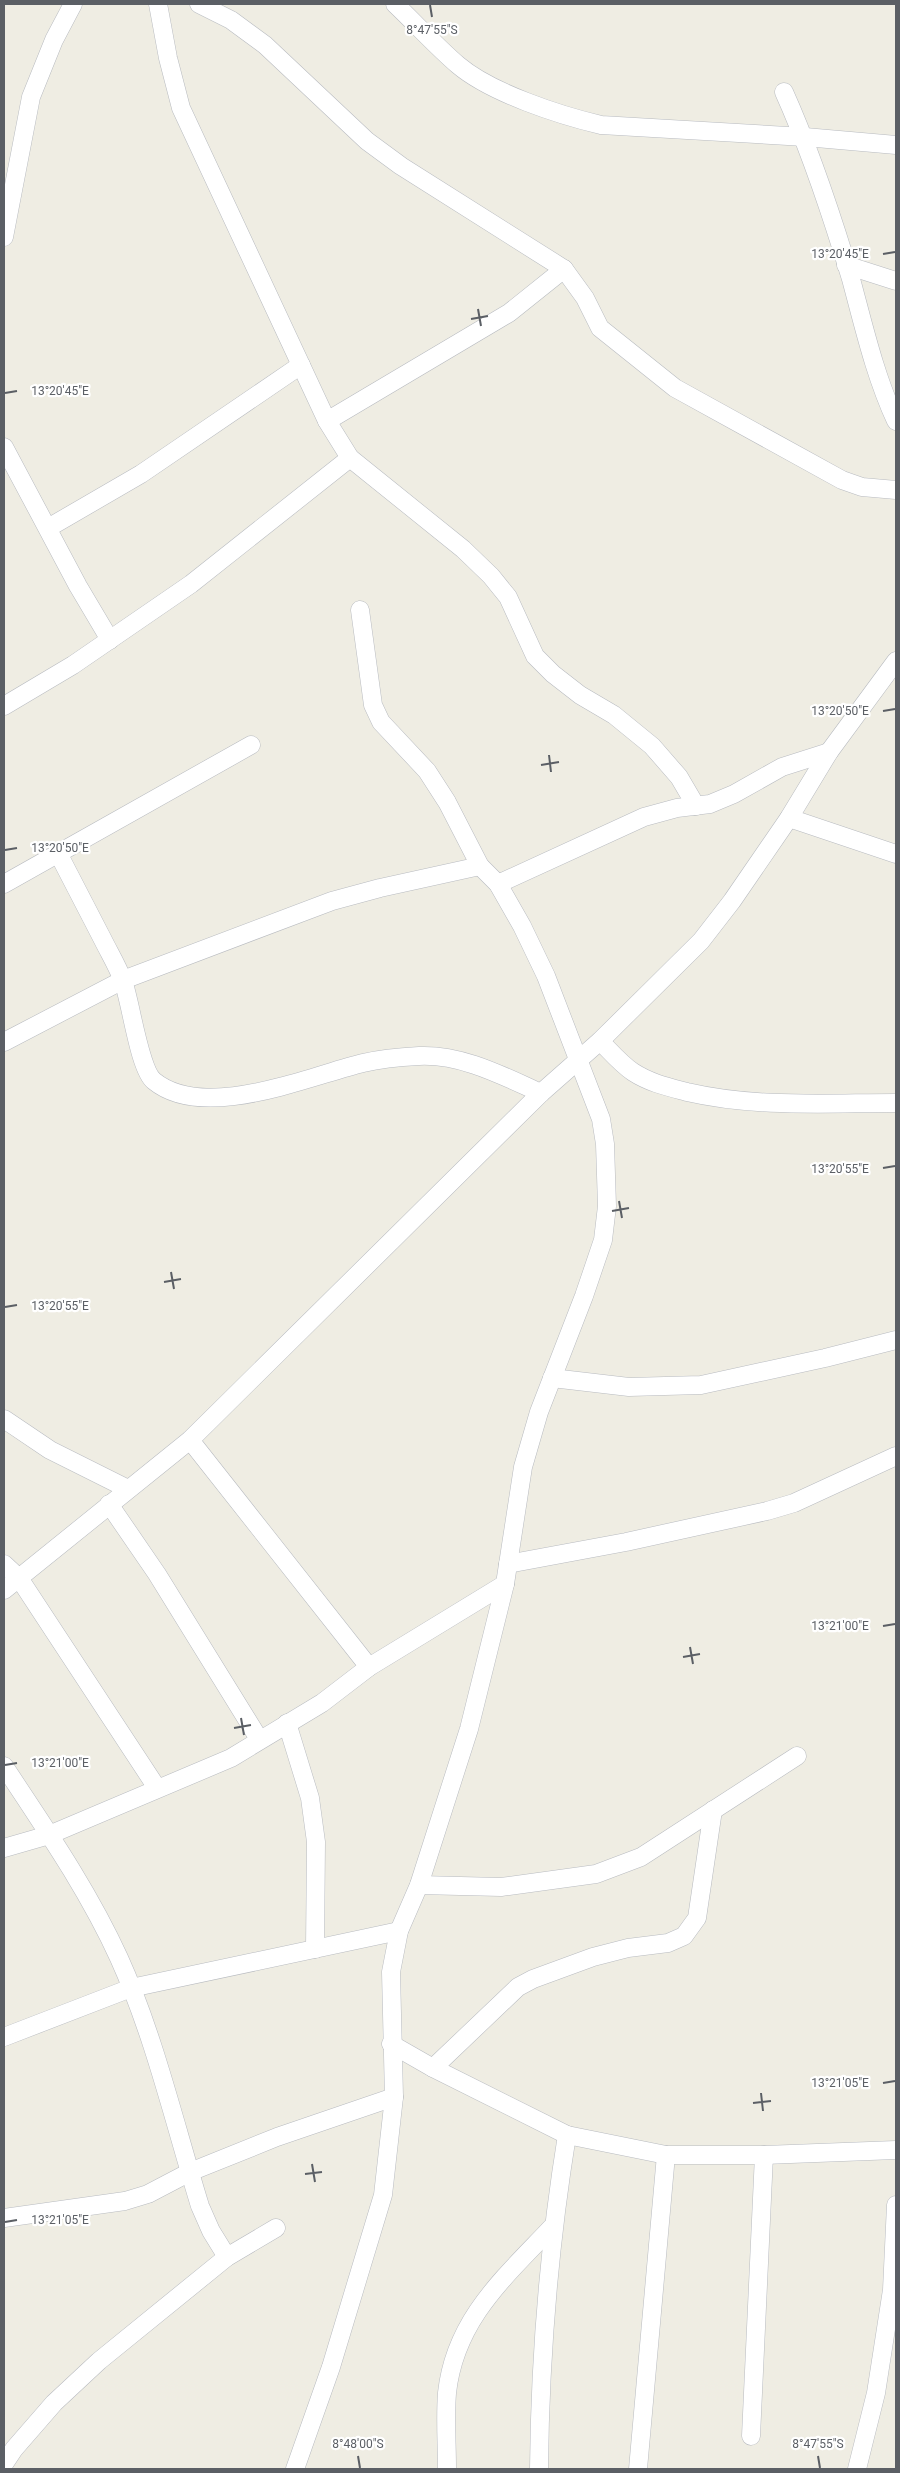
<svg xmlns="http://www.w3.org/2000/svg" width="900" height="2473" font-family="Roboto,sans-serif">
<style>
.lines{fill:none;stroke-linecap:round;stroke-linejoin:round}
.minor-casing{stroke:#b8bbc0;stroke-width:19}
.minor{stroke:#fff;stroke-width:18}
.ticks{fill:none;stroke:#5b5f65;stroke-width:2}
.ticks-label{font-size:12px;text-anchor:middle;fill:#5b5f65;stroke:#fff;stroke-width:4.5;stroke-linejoin:round;paint-order:stroke}
</style>
<rect width="100%" height="100%" fill="#efede3"/>
<g class="lines">
<g class="minor-casing">
<g id="minor">
<polyline points="158,4 168,58 181,108 327,421 350,458 463,549 491,576 508,597 535,656 553,674 580,695 614,715 652,746 679,777 696,806"/>
<polyline points="199,4 231,20 265,45 367,141 401,166 564,269 585,298 600,328 675,388 842,480 862,487 896,490"/>
<path d="M395 4C416 24 436 46 458 65 491 93 559 115 601 125L805 137 896 145"/>
<path d="M784 92C811 152 832 216 851 279 864 327 875 376 896 421"/>
<polyline points="4,237 31,97 54,40 73,4"/>
<polyline points="846,265 896,281"/>
<polyline points="327,421 509,313 564,269"/>
<polyline points="4,447 78,586 110,640"/>
<polyline points="48,528 141,474 301,365"/>
<polyline points="4,706 73,665 191,584 350,458"/>
<polyline points="789,818 896,854"/>
<path d="M58 853C73 882 88 911 103 940 110 954 118 967 123 981 131 1002 139 1069 154 1081 204 1122 309 1076 363 1063 380 1059 401 1057 419 1056 462 1054 503 1076 541 1093"/>
<polyline points="4,884 251,745"/>
<polyline points="498,884 644,817 677,808 710,804 734,794 782,767 829,752"/>
<path d="M600 1041C610 1051 621 1064 633 1072 650 1083 668 1087 687 1092 756 1108 826 1103 896 1103"/>
<polyline points="4,1042 123,980 332,901 380,888 480,866"/>
<polyline points="552,1378 629,1387 701,1385 825,1358 896,1340"/>
<polyline points="4,1419 50,1450 128,1489"/>
<polyline points="190,1440 369,1667"/>
<polyline points="109,1504 157,1574 259,1739"/>
<polyline points="4,1564 19,1578 157,1788"/>
<polyline points="508,1564 626,1542 767,1511 794,1503 896,1456"/>
<polyline points="4,1590 190,1440 541,1093 600,1041 701,941 732,901 789,818 829,752 896,661"/>
<polyline points="287,1723 310,1798 316,1842 315,1949"/>
<path d="M4 1766C45 1828 88 1890 119 1958 154 2035 175 2125 200 2206L211 2231 227 2257"/>
<polyline points="4,1848 49,1835 231,1758 322,1703 369,1667 505,1584"/>
<polyline points="419,1885 501,1887 596,1874 641,1857 797,1756"/>
<polyline points="4,2037 131,1988 399,1931"/>
<polyline points="391,2044 433,2068 567,2135 666,2155 764,2155 896,2150"/>
<polyline points="433,2068 518,1987 533,1979 593,1957 628,1948 668,1943 684,1936 697,1918 713,1810"/>
<polyline points="4,2218 125,2201 148,2194 190,2172 277,2137 394,2097"/>
<polyline points="751,2436 764,2155"/>
<polyline points="4,2464 14,2449 54,2403 99,2361 227,2257 276,2228"/>
<polyline points="295,2469 331,2367 383,2195 394,2097 391,1972 399,1931 419,1885 469,1729 505,1584 523,1467 539,1412 584,1296 603,1240 607,1206 605,1144 601,1119 546,976 522,926 498,884 480,866 447,802 427,771 381,722 373,705 360,610"/>
<path d="M447 2469C447 2444 445 2418 447 2393 455 2319 505 2277 553 2226"/>
<path d="M539 2469C540 2357 549 2246 567 2135"/>
<polyline points="638,2469 666,2155"/>
<polyline points="857,2469 876,2393 892,2290 896,2205"/>
</g>
</g>
<use href="#minor" class="minor"/>
</g>
<path class="ticks" d="M430 5 432 17M883 254 895 252M478 309 481 326M471 319 488 316M5 393 17 391M883 711 895 709M549 755 551 772M541 765 559 762M5 850 17 848M883 1168 895 1166M619 1201 622 1218M612 1211 629 1208M171 1272 174 1289M164 1282 181 1279M5 1307 17 1305M883 1626 895 1624M690 1647 693 1664M683 1657 700 1654M241 1718 244 1735M234 1728 251 1725M5 1765 17 1763M883 2083 895 2081M761 2093 763 2111M753 2103 771 2101M312 2164 315 2182M305 2174 322 2172M5 2222 17 2220M358 2456 360 2468M818 2456 820 2468"/>
<g class="ticks-label">
<text x="432" y="34">8°47'55"S</text>
<text x="840" y="258">13°20'45"E</text>
<text x="60" y="395">13°20'45"E</text>
<text x="840" y="715">13°20'50"E</text>
<text x="60" y="852">13°20'50"E</text>
<text x="840" y="1173">13°20'55"E</text>
<text x="60" y="1310">13°20'55"E</text>
<text x="840" y="1630">13°21'00"E</text>
<text x="60" y="1767">13°21'00"E</text>
<text x="840" y="2087">13°21'05"E</text>
<text x="60" y="2224">13°21'05"E</text>
<text x="358" y="2448">8°48'00"S</text>
<text x="818" y="2448">8°47'55"S</text>
</g>
<rect width="900" height="2473" fill="none" stroke="#5b5f65" stroke-width="10"/>
</svg>
